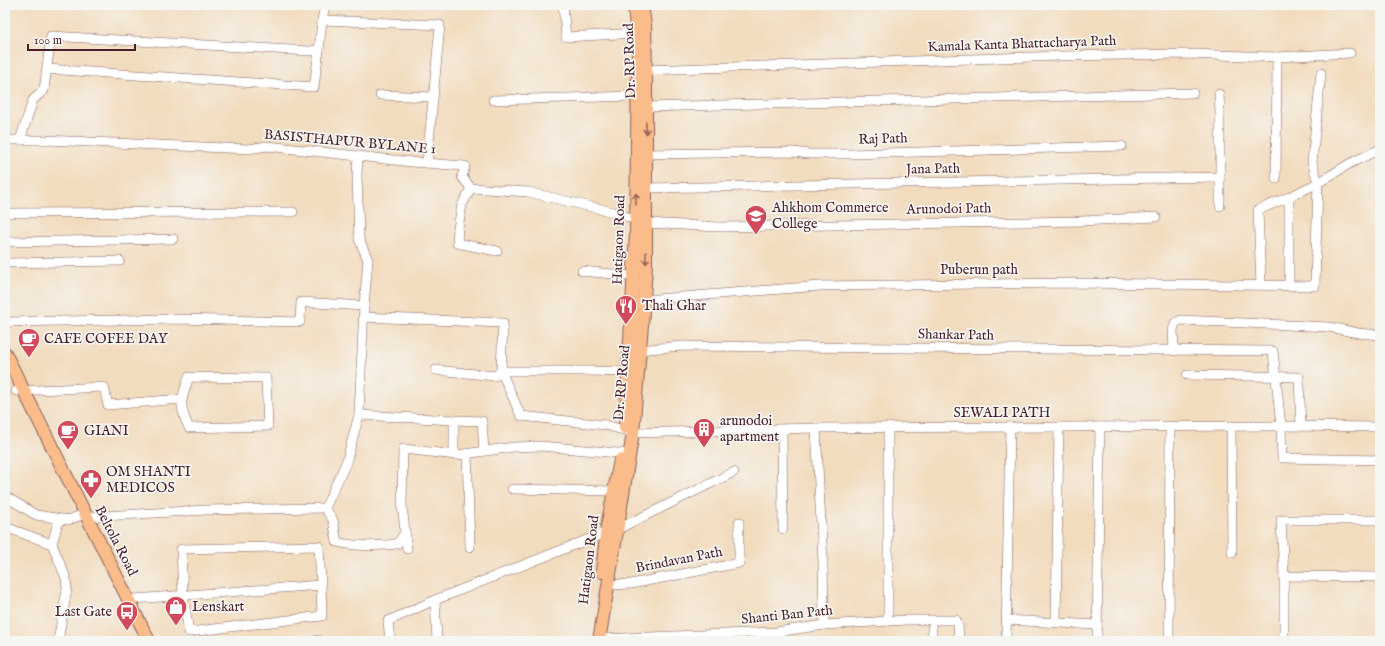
<svg xmlns="http://www.w3.org/2000/svg" width="1385" height="646" font-family="'IM FELL English',serif">
<style>
.lines{fill:none;stroke-linecap:round;stroke-linejoin:round}
.minor-casing{stroke:#85615e;stroke-width:10}
.major-casing{stroke:#85615e;stroke-width:14}
.minor{stroke:#fff;stroke-width:9}
.major{stroke:#fabc8b;stroke-width:12}
.oneway{stroke:#996656}
.labels{text-anchor:middle;dominant-baseline:central;stroke-width:3.5;stroke-linejoin:round;paint-order:stroke}
.street-label{font-size:14px;fill:#4a1f2b;stroke:#f6f6f2}
.poi-label{font-size:14px;fill:#4a1f2b;stroke:#f6f6f2;text-anchor:start}
</style>
<rect width="100%" height="100%" fill="#f6f6f2"/>
<filter id="ink" filterUnits="userSpaceOnUse"><feTurbulence type="fractalNoise" baseFrequency=".025" numOctaves="2"/><feDisplacementMap in="SourceGraphic" scale="8" xChannelSelector="R" yChannelSelector="G"/><feConvolveMatrix kernelMatrix="1 2 1 2 8 2 1 2 1" color-interpolation-filters="sRGB"/></filter>
<filter id="wash" filterUnits="userSpaceOnUse"><feTurbulence type="fractalNoise" baseFrequency=".012" numOctaves="4" result="noise"/><feDisplacementMap in="SourceGraphic" scale="16" xChannelSelector="R" yChannelSelector="G"/><feGaussianBlur stdDeviation="0.9" result="paint"/><feColorMatrix in="noise" values="0 0 0 0 0 0 0 0 0 0 0 0 0 0 0 0 0 1.4 0 .05"/><feComposite in="paint" operator="in"/></filter>
<g filter="url(#wash)">
<rect width="100%" height="100%" fill="#f2dcbe"/>
</g>
<g filter="url(#ink)">
<g class="lines">
<g class="minor-casing">
<g id="minor">
<polyline points="325,5 322,20 440,25 427,163"/>
<polyline points="563,5 566,37 636,33"/>
<polyline points="319,50 322,20"/>
<polyline points="1277,57 1350,53"/>
<polyline points="646,70 1060,56 1186,54 1277,57 1276,179"/>
<polyline points="1219,94 1220,113 1220,206"/>
<polyline points="380,95 433,97"/>
<polyline points="493,100 637,96"/>
<polyline points="646,107 1193,93"/>
<polyline points="5,140 46,140 248,149 267,146 412,162 465,166 462,177 471,188 528,192 613,212 646,223 719,227 1082,221 1156,217"/>
<polyline points="20,140 33,100 44,90 51,36 309,51 319,50 314,87 47,69"/>
<polyline points="646,154 794,152 808,154 850,154 1122,146"/>
<polyline points="471,188 462,205 458,228 457,243 497,251"/>
<polyline points="646,188 1220,177"/>
<polyline points="5,213 293,212"/>
<polyline points="5,242 173,239"/>
<polyline points="5,263 120,261"/>
<polyline points="582,271 633,276"/>
<polyline points="1261,285 1258,210 1289,197"/>
<polyline points="1289,286 1289,197 1318,183 1312,162 1321,73"/>
<polyline points="644,300 820,286 1076,283 1315,286 1318,183 1349,164 1380,149"/>
<polyline points="363,317 503,323 501,371 589,371 628,372"/>
<polyline points="5,322 177,319 300,322 301,302 364,306"/>
<polyline points="639,350 681,346 1273,351 1281,426 1282,458 1380,460"/>
<polyline points="1174,351 1173,330 1175,323 1181,320 1329,327 1358,333 1380,335"/>
<polyline points="436,370 495,376 501,371 521,416 606,425 633,433 816,428 1281,426 1380,427"/>
<polyline points="1187,375 1299,377 1301,426"/>
<path d="M189 377 266 378 268 426 189 428C178 405 181 400 189 377Z"/>
<polyline points="16,391 104,387 108,405 181,399"/>
<polyline points="359,415 454,420 454,455"/>
<polyline points="454,420 482,421 484,451"/>
<polyline points="1231,426 1232,553"/>
<polyline points="816,428 823,562 824,625"/>
<polyline points="782,430 783,529"/>
<polyline points="467,454 470,547"/>
<polyline points="512,489 614,491"/>
<polyline points="5,496 36,515 68,520 79,516"/>
<polyline points="325,508 346,463 359,415 364,306 368,260 359,239 357,175 358,156"/>
<path d="M325 508 333 520 337 542C357 547 376 546 397 544L405 533"/>
<polyline points="87,517 206,510 325,508"/>
<polyline points="1380,520 1281,520 1284,576 1380,577"/>
<polyline points="5,527 52,544"/>
<polyline points="616,530 734,472"/>
<polyline points="407,549 402,505 403,449 457,455 514,447 541,446 629,454"/>
<polyline points="608,585 631,584 739,563 739,522"/>
<polyline points="128,600 134,599 321,585 319,546 181,549 183,595 189,632 322,616 321,585"/>
<polyline points="435,600 437,641"/>
<polyline points="1006,620 1097,625"/>
<polyline points="888,621 888,428"/>
<polyline points="1056,622 1059,427"/>
<polyline points="599,639 776,632 824,625 906,620 956,620 958,624 959,641"/>
<polyline points="58,641 67,589 66,578 52,544 59,519"/>
<polyline points="315,641 318,640"/>
<polyline points="390,641 388,621 435,600 607,532"/>
<polyline points="932,641 932,628"/>
<polyline points="1006,641 1010,427"/>
<polyline points="1097,641 1100,427"/>
<polyline points="1169,641 1170,427"/>
<polyline points="1284,641 1284,576"/>
</g>
</g>
<g class="major-casing">
<g id="major">
<polyline points="5,353 149,641"/>
<polyline points="625,428 636,234 638,52 634,5"/>
<polyline points="602,572 607,527 620,460"/>
<polyline points="599,641 633,433 644,300 646,263 646,70 645,25 642,5"/>
</g>
</g>
<use href="#minor" class="minor"/>
<use href="#major" class="major"/>
</g>
<defs><path id="oneway-shaft" d="M-6 0H5M1.5-3L5.5 0L1.5 3" fill="none" stroke-width="1.6" stroke-linecap="round" stroke-linejoin="round"/></defs>
<g class="oneway">
<use href="#oneway-shaft" transform="translate(646 128) rotate(90)"/>
<use href="#oneway-shaft" transform="translate(636 199) rotate(-89)"/>
<use href="#oneway-shaft" transform="translate(646 258) rotate(90)"/>
</g>
</g>
<defs>
<g id="university-pin" transform="scale(1.15)"><path d="M0 17L-7.5 6A9.5 9.5 0 1 1 7.5 6Z" fill="#d1495b" stroke="#f6f6f2"/><path d="M0-5L7-2L0 1L-7-2ZM-4 1L0 2.5L4 1V4Q0 6-4 4Z" fill="#fff"/></g>
<g id="restaurant-pin" transform="scale(1.15)"><path d="M0 17L-7.5 6A9.5 9.5 0 1 1 7.5 6Z" fill="#d1495b" stroke="#f6f6f2"/><path d="M-5-6h1v4h1v-4h1v4h1v-4h1v5L-1.5 .5V6h-2V.5L-5-1ZM5-6V6H3V1.5H1.5Q1.5-4 5-6Z" fill="#fff"/></g>
<g id="cafe-pin" transform="scale(1.15)"><path d="M0 17L-7.5 6A9.5 9.5 0 1 1 7.5 6Z" fill="#d1495b" stroke="#f6f6f2"/><path d="M-5.5-4.5H6V0H3Q3 3.5 0 3.5H-2.5Q-5.5 3.5-5.5 0ZM3-3.2v2h1.7v-2ZM-6 4.5H4V6H-6Z" fill="#fff"/></g>
<g id="building-pin" transform="scale(1.15)"><path d="M0 17L-7.5 6A9.5 9.5 0 1 1 7.5 6Z" fill="#d1495b" stroke="#f6f6f2"/><path d="M-4-6H4V6H1V3H-1V6H-4ZM-2.5-4.3h1.7v1.8h-1.7ZM.8-4.3h1.7v1.8H.8ZM-2.5-1h1.7V.8h-1.7ZM.8-1h1.7V.8H.8Z" fill="#fff"/></g>
<g id="pharmacy-pin" transform="scale(1.15)"><path d="M0 17L-7.5 6A9.5 9.5 0 1 1 7.5 6Z" fill="#d1495b" stroke="#f6f6f2"/><path d="M-2-6h4v4h4v4h-4v4h-4v-4h-4v-4h4Z" fill="#fff"/></g>
<g id="shop-pin" transform="scale(1.15)"><path d="M0 17L-7.5 6A9.5 9.5 0 1 1 7.5 6Z" fill="#d1495b" stroke="#f6f6f2"/><path d="M-5-2.5h2.3a2.7 3.5 0 0 1 5.4 0H5L5.5 6h-11ZM-1.5-2.5h3a1.5 2.3 0 0 0-3 0Z" fill="#fff"/></g>
<g id="bus-pin" transform="scale(1.15)"><path d="M0 17L-7.5 6A9.5 9.5 0 1 1 7.5 6Z" fill="#d1495b" stroke="#f6f6f2"/><path d="M-5-6H5V4H4V6H2V4H-2V6H-4V4H-5ZM-3.5-4V0h7V-4ZM-3.5 1.2v1.5H-2V1.2ZM2 1.2v1.5H3.5V1.2Z" fill="#fff"/></g>
</defs>
<g fill-rule="evenodd">
<use href="#university-pin" x="756" y="216"/>
<use href="#restaurant-pin" x="626" y="306"/>
<use href="#cafe-pin" x="29" y="339"/>
<use href="#building-pin" x="704" y="429"/>
<use href="#cafe-pin" x="68" y="431"/>
<use href="#pharmacy-pin" x="91" y="480"/>
<use href="#shop-pin" x="176" y="607"/>
<use href="#bus-pin" x="127" y="612"/>
</g>
<g class="labels">
<g class="street-label">
<text transform="translate(1022 44) rotate(-2)">Kamala Kanta Bhattacharya Path</text>
<text transform="translate(630 61) rotate(-92)">Dr. RP Road</text>
<text transform="translate(883 139) rotate(-2)">Raj Path</text>
<text transform="translate(350 142) rotate(5)">BASISTHAPUR BYLANE 1</text>
<text transform="translate(933 169) rotate(-1)">Jana Path</text>
<text transform="translate(949 209) rotate(-1)">Arunodoi Path</text>
<text transform="translate(619 240) rotate(-88)">Hatigaon Road</text>
<text x="979" y="270">Puberun path</text>
<text transform="translate(956 335) rotate(1)">Shankar Path</text>
<text transform="translate(622 383) rotate(-85)">Dr. RP Road</text>
<text x="1002" y="413">SEWALI PATH</text>
<text transform="translate(116 541) rotate(63)">Beltola Road</text>
<text transform="translate(589 560) rotate(-83)">Hatigaon Road</text>
<text transform="translate(679 560) rotate(-11)">Brindavan Path</text>
<text transform="translate(787 615) rotate(-6)">Shanti Ban Path</text>
</g>
<g class="poi-label">
<text x="772" y="208">Ahkhom Commerce<tspan x="772" dy="16">College</tspan></text>
<text x="642" y="306">Thali Ghar</text>
<text x="44" y="339">CAFE COFEE DAY</text>
<text x="720" y="421">arunodoi<tspan x="720" dy="16">apartment</tspan></text>
<text x="84" y="431">GIANI</text>
<text x="106" y="472">OM SHANTI<tspan x="106" dy="16">MEDICOS</tspan></text>
<text x="192" y="607">Lenskart</text>
<text x="112" y="612" text-anchor="end">Last Gate</text>
</g>
</g>
<rect width="1385" height="646" fill="none" stroke="#f6f6f2" stroke-width="20"/>
<path d="M28 44v6h107v-6" fill="none" stroke="#4a1f2b" stroke-width="2"/>
<text x="34" y="44" font-size="12" fill="#4a1f2b" stroke="#f6f6f2" stroke-width="3" paint-order="stroke">100 m</text>
</svg>
